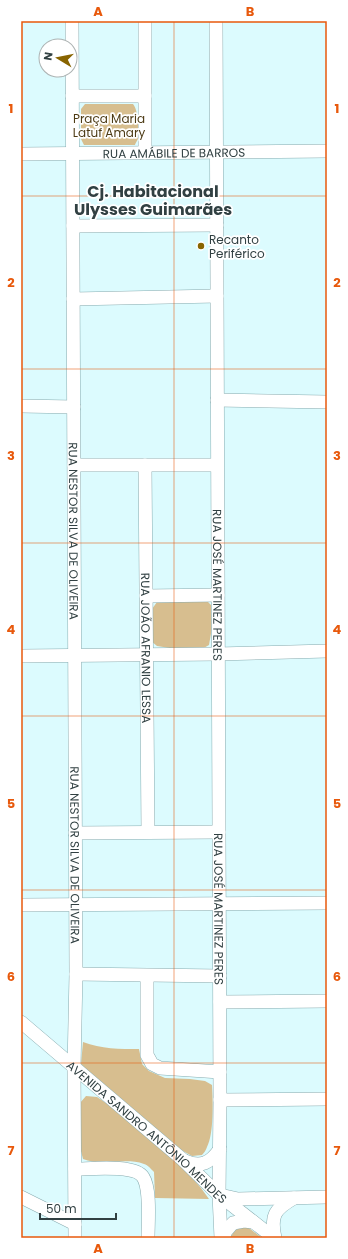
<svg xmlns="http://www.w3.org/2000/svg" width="348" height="1259" font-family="Poppins,sans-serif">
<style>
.green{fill:#d7be8f}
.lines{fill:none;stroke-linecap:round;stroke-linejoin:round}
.minor-casing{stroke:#88acb0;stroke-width:14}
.minor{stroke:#fff;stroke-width:13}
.grid{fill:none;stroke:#e8590c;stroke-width:1;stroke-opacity:0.55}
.poi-dot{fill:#886400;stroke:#fff;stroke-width:1.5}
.labels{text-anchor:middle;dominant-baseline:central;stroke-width:3.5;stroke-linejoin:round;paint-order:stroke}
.park-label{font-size:12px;fill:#4d3b15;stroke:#fff}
.street-label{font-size:12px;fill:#314042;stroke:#fff}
.poi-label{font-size:12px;fill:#314042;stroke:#fff;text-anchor:start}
.district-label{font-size:16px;font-weight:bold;fill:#314042;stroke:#fff}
.neatline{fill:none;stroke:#e8590c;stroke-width:1.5}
.grid-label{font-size:13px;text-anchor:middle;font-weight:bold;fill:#e8590c}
</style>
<rect width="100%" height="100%" fill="#dcfbfe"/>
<g class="green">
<path d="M85 104H133C138 109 140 132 138 139 138 139 135 144 135 145H84L81 139V109Z"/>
<polygon points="206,600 211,605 212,628 209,645 202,649 176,649 157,646 151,641 152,609 157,602"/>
<path d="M83 1042C101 1049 120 1049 139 1049L142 1064 149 1071 165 1078 190 1079 205 1081 212 1085C213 1100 214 1134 207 1147 206 1150 204 1153 202 1155L192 1156 181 1150 88 1072 81 1064Z"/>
<path d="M86 1096 97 1097 112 1107 185 1170 201 1188 209 1199 155 1198 154 1172C151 1169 148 1165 144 1164 124 1157 102 1167 83 1159L80 1147V1103Z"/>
<polygon points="244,1227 249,1228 262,1238 230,1238 235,1230"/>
</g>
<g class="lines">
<g class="minor-casing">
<g id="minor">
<path id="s1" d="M72 21 76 974 74 1068 75 1238"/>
<polyline points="145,21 145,153"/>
<path id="s2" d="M216 21 220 1100 219 1195 221 1238"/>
<polyline points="72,96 145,96"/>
<path id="s3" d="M21 154 327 151"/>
<polyline points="73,226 217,225"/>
<polyline points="73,299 217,296"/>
<polyline points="217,400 327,402"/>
<polyline points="21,406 74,407"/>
<polyline points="74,465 217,465"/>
<path id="s4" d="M145 465 148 832"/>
<polyline points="146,596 218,595"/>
<polyline points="21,656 218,654 327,651"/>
<polyline points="75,833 219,832"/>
<polyline points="21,905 327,903"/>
<polyline points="76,974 220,976"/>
<polyline points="147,976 147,1055 152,1064 160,1068 220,1072"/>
<polyline points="220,1002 327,1001"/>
<path id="s5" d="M21 1022 182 1159 219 1195 274 1238"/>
<polyline points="220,1100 327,1099"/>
<path d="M185 1161C201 1168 210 1163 220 1149"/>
<path d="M75 1169C90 1169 135 1164 143 1177 151 1189 148 1223 148 1238"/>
<polyline points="220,1195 238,1199 327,1197"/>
<polyline points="21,1197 75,1224"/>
<polyline points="223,1238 226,1231 233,1223 244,1221 253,1222"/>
<path d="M275 1238C270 1215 275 1209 294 1198"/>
</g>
</g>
<use href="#minor" class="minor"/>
</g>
<path class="grid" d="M174 21V1238M21 196H327M21 369H327M21 543H327M21 716H327M21 890H327M21 1063H327"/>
<circle class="poi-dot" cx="201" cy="246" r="4"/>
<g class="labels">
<g class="park-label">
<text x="109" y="118">Praça Maria<tspan x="109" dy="14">Latuf Amary</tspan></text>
</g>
<g class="street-label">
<text stroke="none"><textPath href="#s3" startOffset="153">RUA AMÁBILE DE BARROS</textPath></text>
<text stroke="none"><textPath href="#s1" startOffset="510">RUA NESTOR SILVA DE OLIVEIRA</textPath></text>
<text stroke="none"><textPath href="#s2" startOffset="564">RUA JOSÉ MARTINEZ PERES</textPath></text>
<text stroke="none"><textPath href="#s4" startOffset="183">RUA JOÃO AFRANIO LESSA</textPath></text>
<text stroke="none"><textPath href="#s1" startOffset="834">RUA NESTOR SILVA DE OLIVEIRA</textPath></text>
<text stroke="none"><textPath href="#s2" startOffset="888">RUA JOSÉ MARTINEZ PERES</textPath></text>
<text stroke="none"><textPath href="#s5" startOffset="167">AVENIDA SANDRO ANTÔNIO MENDES</textPath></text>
</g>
<g class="poi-label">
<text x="209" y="239">Recanto<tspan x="209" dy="14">Periférico</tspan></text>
</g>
<g class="district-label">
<text x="153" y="191">Cj. Habitacional<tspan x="153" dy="18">Ulysses Guimarães</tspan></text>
</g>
</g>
<rect width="348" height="1259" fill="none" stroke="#ffffff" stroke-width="44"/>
<g transform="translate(58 58) rotate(280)"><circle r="19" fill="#ffffff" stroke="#adb3b3"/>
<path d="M0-3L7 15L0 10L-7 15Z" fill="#886400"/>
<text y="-6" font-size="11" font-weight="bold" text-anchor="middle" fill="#314042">N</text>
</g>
<path d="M40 1213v6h76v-6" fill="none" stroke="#314042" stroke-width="2"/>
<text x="46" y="1213" font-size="12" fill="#314042" stroke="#ffffff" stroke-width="3" paint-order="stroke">50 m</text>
<rect x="22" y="22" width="304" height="1215" class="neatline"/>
<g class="grid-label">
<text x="98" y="16">A</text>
<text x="250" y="16">B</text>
<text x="11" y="113">1</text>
<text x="337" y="113">1</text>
<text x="11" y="287">2</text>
<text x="337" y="287">2</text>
<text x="11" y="460">3</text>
<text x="337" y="460">3</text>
<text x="11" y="634">4</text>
<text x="337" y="634">4</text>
<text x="11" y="808">5</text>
<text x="337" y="808">5</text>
<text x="11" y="981">6</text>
<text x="337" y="981">6</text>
<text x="11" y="1155">7</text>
<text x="337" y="1155">7</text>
<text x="98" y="1253">A</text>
<text x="250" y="1253">B</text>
</g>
</svg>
